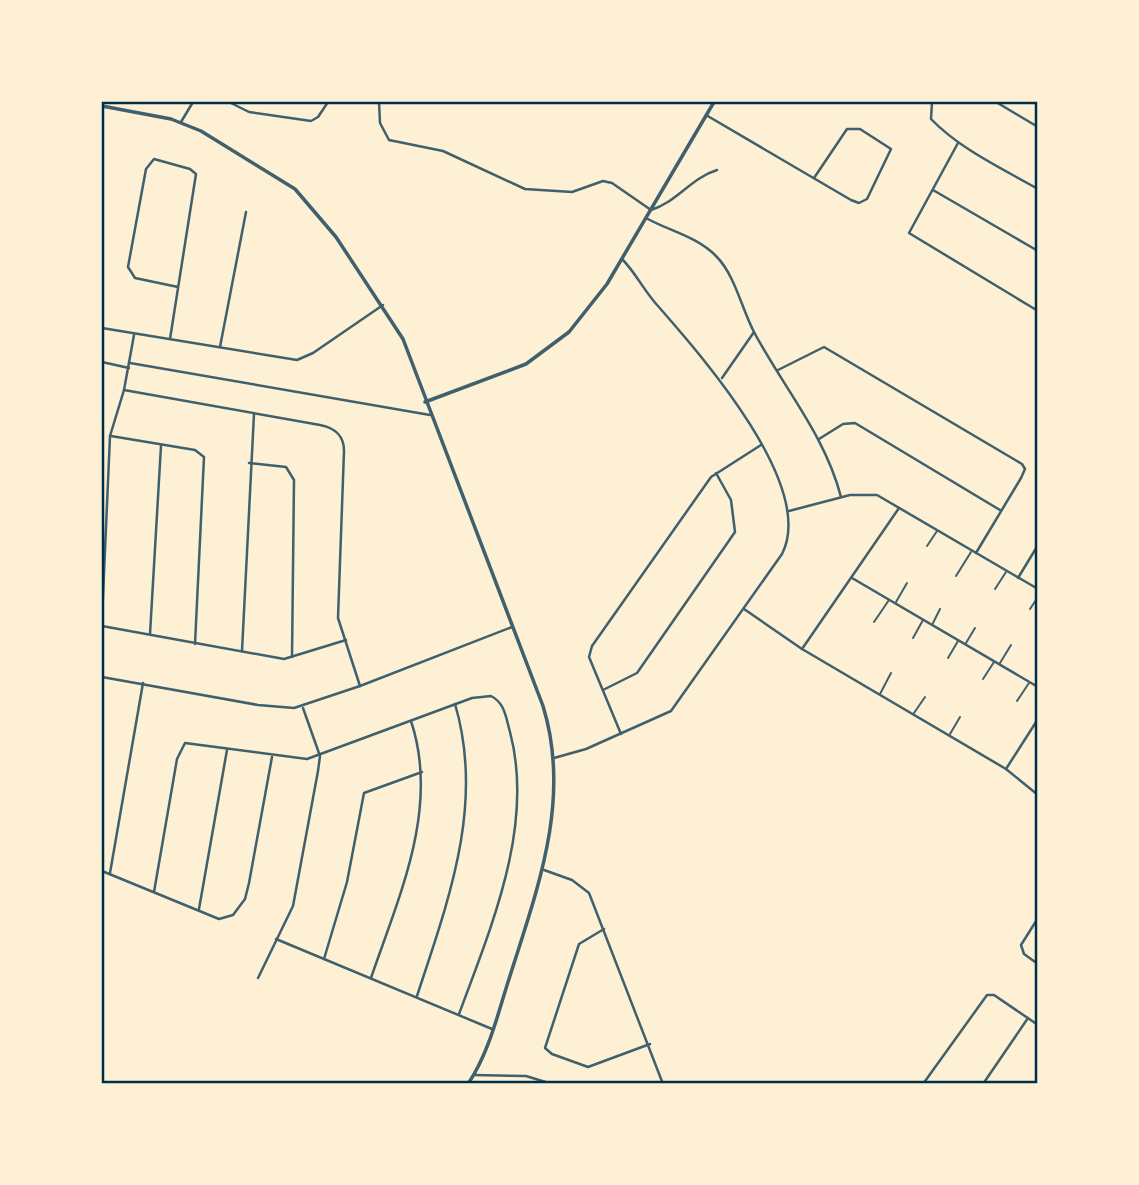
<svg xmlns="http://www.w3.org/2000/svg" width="1139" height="1185" font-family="'Roboto Condensed',sans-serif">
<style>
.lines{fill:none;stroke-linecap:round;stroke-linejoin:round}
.service{stroke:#3f606c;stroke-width:2}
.minor{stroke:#3f606c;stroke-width:2.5}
.tertiary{stroke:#3f606c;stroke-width:3.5}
.neatline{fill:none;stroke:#003049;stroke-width:2.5}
</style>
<rect width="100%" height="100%" fill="#fdf0d5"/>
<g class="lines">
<g class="service">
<polyline points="927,546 937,531"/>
<polyline points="956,576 971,552"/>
<polyline points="995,589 1006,572"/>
<polyline points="896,602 907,583"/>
<polyline points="1030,609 1038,597"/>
<polyline points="874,622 889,600"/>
<polyline points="933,623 940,609"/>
<polyline points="913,638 923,620"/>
<polyline points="966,643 975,628"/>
<polyline points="948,658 958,641"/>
<polyline points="1000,663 1011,645"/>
<polyline points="983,679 994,662"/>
<polyline points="880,694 891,673"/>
<polyline points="1017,701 1029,683"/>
<polyline points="914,713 925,697"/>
<polyline points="950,734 960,717"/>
</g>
<g class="minor">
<polyline points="229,102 249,112 311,121 318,117 328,102"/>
<path d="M379 102 380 123 389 140 443 151 525 189 572 192 603 181 612 183 651 210C677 202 691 178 717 170"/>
<path d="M932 102 931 119C960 149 1001 168 1038 189"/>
<polyline points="996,102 1038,127"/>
<polyline points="706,115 851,200 859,203 867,199 891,149 860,129 847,129 814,178"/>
<polyline points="181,122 193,102"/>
<polyline points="958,143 909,233 1038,311"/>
<polyline points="933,190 1038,251"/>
<path d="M646 218C669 231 696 236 716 256 735 275 741 307 754 332 783 387 825 435 841 497"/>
<polyline points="102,328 297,360 313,353 383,305"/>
<polyline points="170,339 196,174 190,169 154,159 146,169 128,267 135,278 178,287"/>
<polyline points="220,347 246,212"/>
<polyline points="102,362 129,368"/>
<polyline points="130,363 430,415"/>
<polyline points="778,370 824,347 1022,464 1025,469 1021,478 976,553"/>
<polyline points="722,378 754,332"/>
<path d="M124 390 320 425C335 428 344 435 344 451L338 618 360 686"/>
<polyline points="111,436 195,450 204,457 195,644"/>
<polyline points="819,439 843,424 855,423 1000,510"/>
<polyline points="249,463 286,467 294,480 292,657"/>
<polyline points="789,511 850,495 877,495 1038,589"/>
<polyline points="852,578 1038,687"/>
<polyline points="1018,578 1038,545"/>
<polyline points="744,609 802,649 1006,769 1038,795"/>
<polyline points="102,619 110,436 124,390 134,335"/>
<polyline points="102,626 284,659 346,640"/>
<polyline points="150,634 161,446"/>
<polyline points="802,649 899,508"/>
<polyline points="242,651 254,414"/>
<polyline points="102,677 258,705 294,708 360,686 512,627"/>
<polyline points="603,690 637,673 735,532 731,500 716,473"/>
<polyline points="621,734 589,657 592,646 711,477 761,445"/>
<path d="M554 758 586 749 671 711 782 554C817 486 700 354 658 306 644 291 636 273 622 259"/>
<polyline points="1006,769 1038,719"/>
<polyline points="544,870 572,880 589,893 663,1084"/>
<polyline points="102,871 219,919 233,915 245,899 249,883 272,757"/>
<polyline points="110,873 143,683"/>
<path d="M154 892 177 759 185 743 307 759 472 698 491 696C505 703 506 718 510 732 535 826 491 927 459 1014"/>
<polyline points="199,909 227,750"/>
<polyline points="1038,918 1021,945 1024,954 1038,964"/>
<polyline points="604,929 579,944 545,1048 552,1054 588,1067 650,1044"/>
<polyline points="276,939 492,1029"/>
<polyline points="324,959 347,882 364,793 422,772"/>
<polyline points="258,978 293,906 318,771 320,756 303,708"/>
<path d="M371 978C399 896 440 808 411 721"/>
<path d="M417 996C448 901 485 805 455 704"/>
<polyline points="474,1075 526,1076 552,1084"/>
<polyline points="923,1084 987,995 994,995 1038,1025"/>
<polyline points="983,1084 1028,1018"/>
</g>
<g class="tertiary">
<path d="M102 106 171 119 201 131 295 189 336 237 403 339 543 706C572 800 537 890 509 979 498 1013 489 1053 468 1084"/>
<polyline points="425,402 526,364 569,332 607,284 714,102"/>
</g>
</g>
<rect width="1139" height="1185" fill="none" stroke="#fdf0d5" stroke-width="206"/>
<rect x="103" y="103" width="933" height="979" class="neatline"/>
</svg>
